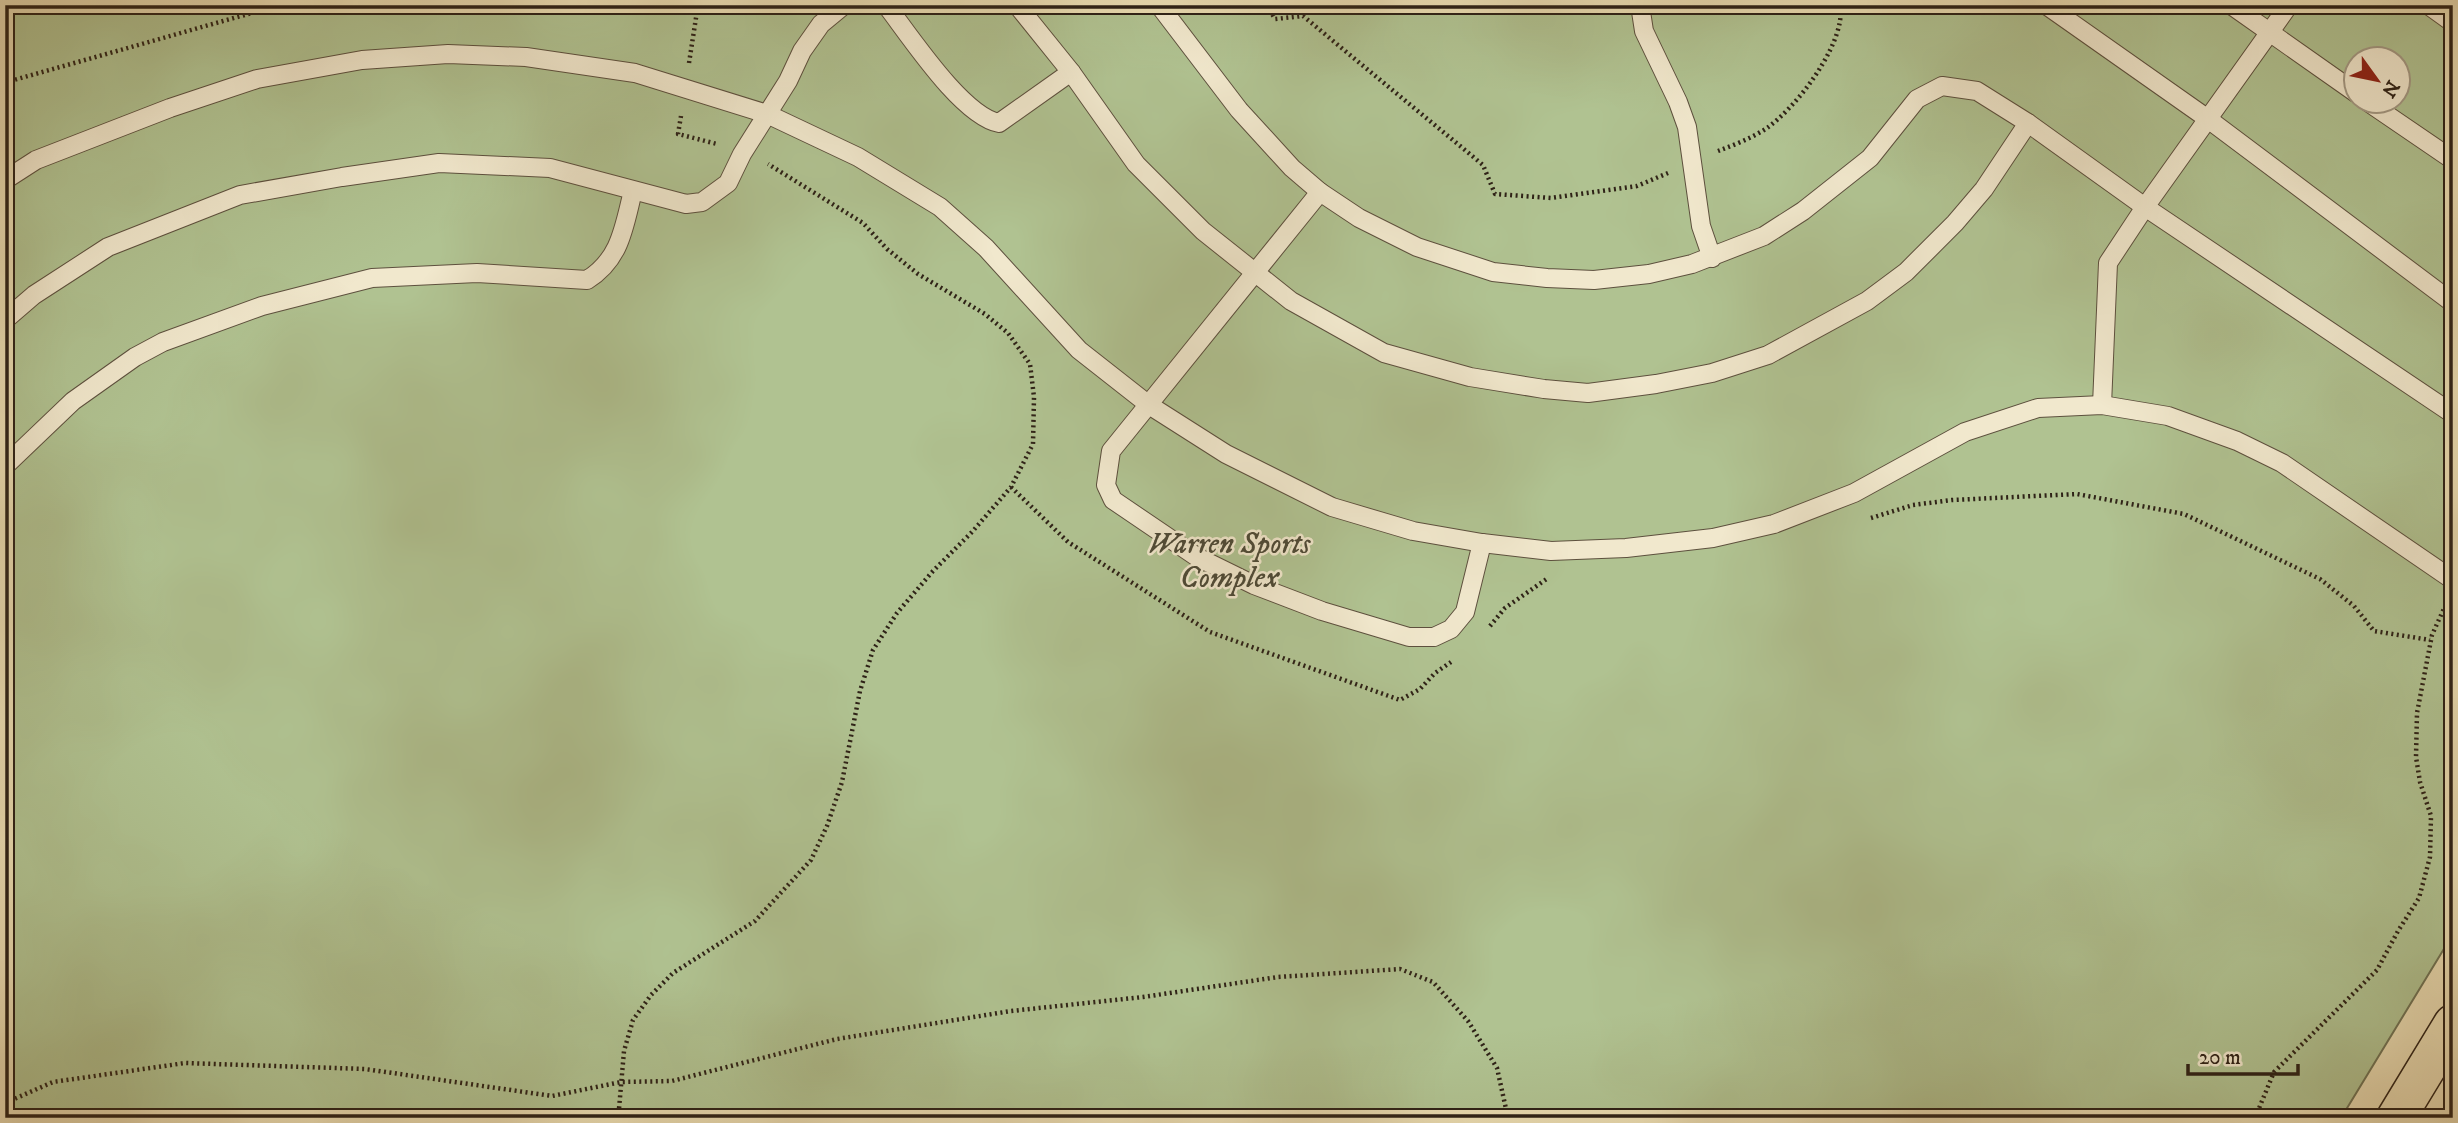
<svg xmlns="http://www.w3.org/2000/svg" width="2458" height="1123" font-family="'IM FELL DW Pica',serif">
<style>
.green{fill:#b0c291;stroke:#6f7254;stroke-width:2;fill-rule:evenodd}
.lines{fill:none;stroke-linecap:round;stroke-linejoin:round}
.service-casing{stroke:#5d503e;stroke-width:20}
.primary-casing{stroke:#2e2217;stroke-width:41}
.path{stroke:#2e2217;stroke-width:4.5;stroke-dasharray:2 3.5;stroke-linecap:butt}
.service{stroke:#f1e8cd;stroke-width:18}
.primary{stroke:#e9dcb2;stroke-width:38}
.labels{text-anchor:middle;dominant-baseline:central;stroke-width:5;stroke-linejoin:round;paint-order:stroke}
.park-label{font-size:30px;font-style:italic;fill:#4e4a36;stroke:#f1e8cd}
</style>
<rect width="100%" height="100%" fill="#e9dcb2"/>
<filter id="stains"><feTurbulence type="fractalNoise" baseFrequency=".00286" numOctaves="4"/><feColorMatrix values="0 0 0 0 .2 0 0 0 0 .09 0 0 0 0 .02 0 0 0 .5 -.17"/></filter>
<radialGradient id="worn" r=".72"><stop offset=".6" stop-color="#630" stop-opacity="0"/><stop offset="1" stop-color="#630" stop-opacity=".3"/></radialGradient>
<path class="green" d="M5 5H2453V934L2341 1118H5ZM2356 60H2398V102H2356Z"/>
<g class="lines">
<g class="service-casing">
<g id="service">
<path d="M886 5C910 36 962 116 999 123L1071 72"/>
<polyline points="1017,5 1071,72 1136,164 1203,231 1291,301 1384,353 1470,377 1544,389 1588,393 1656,384 1712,373 1768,355 1867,301 1906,272 1955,223 1984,189 2028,123"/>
<polyline points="1159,5 1239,110 1292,168 1320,192 1359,218 1417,247 1493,272 1547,278 1594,280 1649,274 1692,264 1764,236 1803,211 1870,158 1917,99 1942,86 1977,91 2028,123 2145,207 2453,414"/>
<polyline points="1640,5 1644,31 1678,102 1687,127 1701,226 1712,258"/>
<polyline points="2046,5 2208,119 2453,303"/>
<polyline points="2231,5 2356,93"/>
<polyline points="2428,5 2453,23"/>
<polyline points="2368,102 2453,160"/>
<polyline points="5,180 36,160 170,108 257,79 362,60 448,54 526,57 635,73 767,114 858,157 940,207 986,248 1079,350 1149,405 1226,454 1332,507 1413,531 1482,543 1551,551 1626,548 1713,538 1774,524 1854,493 1965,432 2038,408 2102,405 2168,416 2237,441 2282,463 2453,580"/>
<polyline points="1320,192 1111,451 1106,485 1113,500 1197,557 1254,585 1322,611 1409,637 1434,637 1451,629 1465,612 1482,543"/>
<polyline points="5,320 34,295 108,247 240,195 342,177 439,163 550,168 686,204 702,202 728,183 742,154 788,81 802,51 821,24 844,5"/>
<polyline points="2102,405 2108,263 2145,207 2289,5"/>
<path d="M5 466 73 401 135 357 163 342 262 306 372 278 477 273 587 280C621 259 624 226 633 191"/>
</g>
</g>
<g class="primary-casing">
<polyline id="primary" points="2396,1118 2453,1024"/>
</g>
<g class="path">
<polyline points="1267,5 1275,19 1303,16 1483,165 1495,194 1551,198 1637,186 1668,173"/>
<polyline points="689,63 698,5"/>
<polyline points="5,84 14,80 280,5"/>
<polyline points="681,116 678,134 717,144"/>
<path d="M1718 151C1734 145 1752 138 1767 128 1796 107 1834 57 1840 21 1841 16 1839 10 1838 5"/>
<polyline points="1011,487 1068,542 1210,632 1400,700 1420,689 1435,673 1451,662"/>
<polyline points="1871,518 1913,505 1952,500 2077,494 2184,514 2320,579 2354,606 2374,631 2430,640"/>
<polyline points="1490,626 1505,608 1548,578"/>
<polyline points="5,1103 53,1082 185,1063 365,1069 552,1096 621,1082 672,1081 837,1039 1011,1011 1143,997 1278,977 1400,969 1433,982 1468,1021 1497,1068 1508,1118"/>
<polyline points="624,1118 619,1109 624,1051 633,1020 651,995 673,973 755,921 811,860 827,826 842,782 860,691 873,650 897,613 933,571 972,532 1011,487 1033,444 1034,397 1030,364 1008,333 985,314 918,274 887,249 863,223 768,164"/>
<polyline points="2255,1118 2274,1072 2377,970 2398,931 2419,898 2430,857 2431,816 2420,782 2416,757 2417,713 2432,635 2446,604"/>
</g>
<use href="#service" class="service"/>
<use href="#primary" class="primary"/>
</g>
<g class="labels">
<g class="park-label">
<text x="1229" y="544">Warren Sports<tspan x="1229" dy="34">Complex</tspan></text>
</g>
</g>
<rect width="2458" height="1123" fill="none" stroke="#e9dcb2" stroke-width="28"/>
<rect x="7" y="7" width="2444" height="1109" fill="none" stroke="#2e2217" stroke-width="3.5"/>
<rect x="14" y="14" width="2430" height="1095" fill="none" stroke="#2e2217" stroke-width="2"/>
<g transform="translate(2377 80) rotate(123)"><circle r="33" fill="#f1e8cd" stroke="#a39984" stroke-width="2"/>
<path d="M0-5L12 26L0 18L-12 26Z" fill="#8f2418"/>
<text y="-10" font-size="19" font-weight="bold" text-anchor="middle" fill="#2e2217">N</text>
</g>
<path d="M2188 1064v10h110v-10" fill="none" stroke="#2e2217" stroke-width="3.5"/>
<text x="2199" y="1064" font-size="21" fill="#2e2217" stroke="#f1e8cd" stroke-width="5" paint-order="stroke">20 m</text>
<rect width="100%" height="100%" filter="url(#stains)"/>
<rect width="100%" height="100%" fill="url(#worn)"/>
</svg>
